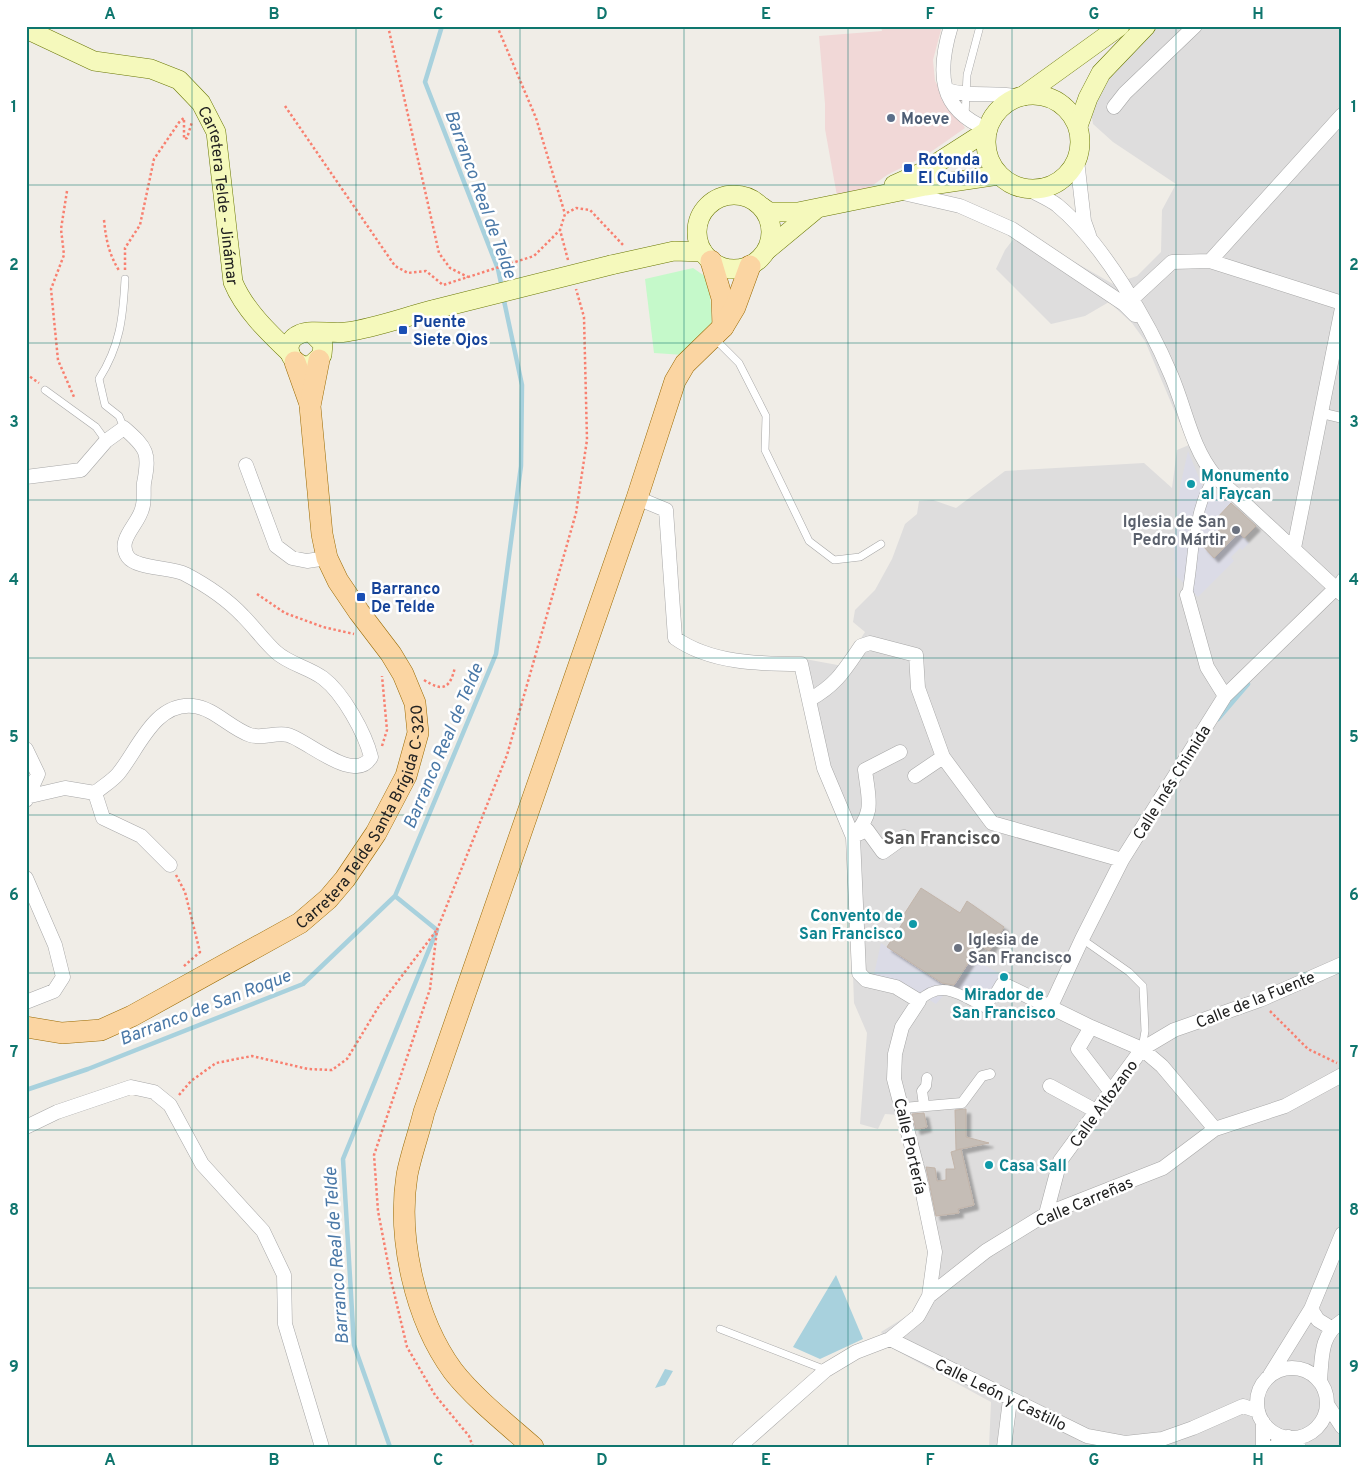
<svg xmlns="http://www.w3.org/2000/svg" width="1368" height="1473" font-family="Overpass,sans-serif">
  <style>
    .residential { fill: #dedddd }
    .commercial { fill: #f1d8d7 }
    .park { fill: #c5f9ca }
    .plaza { fill: #dbdbe6 }
    .water { fill: #a8d1dd }
    .lines { fill: none; stroke-linecap: round; stroke-linejoin: round }
    .stream { stroke: #a8d1dd; stroke-width: 4.5 }
    .building { fill: #c5bdb6; stroke: #c2b4a9; filter: url(#shadow) }
    .service-casing { stroke: #a7a7a7; stroke-width: 8 }
    .pedestrian-casing { stroke: #a7a7a7; stroke-width: 11 }
    .minor-casing { stroke: #a7a7a7; stroke-width: 15 }
    .secondary-casing { stroke: #6a7806; stroke-width: 20 }
    .primary-casing { stroke: #9a6a02; stroke-width: 22 }
    .path { stroke: #f88070; stroke-width: 2.5; stroke-dasharray: 2.5 2.5; stroke-linecap: butt }
    .service { stroke: #fff; stroke-width: 7 }
    .pedestrian { stroke: #fff; stroke-width: 10 }
    .minor { stroke: #fff; stroke-width: 14 }
    .secondary { stroke: #f5f9bc; stroke-width: 19 }
    .primary { stroke: #fbd5a2; stroke-width: 21 }
    .secondary-bridge-casing { stroke: #6a7806; stroke-width: 20; stroke-linecap: butt }
    .secondary-bridge { stroke: #f5f9bc; stroke-width: 19 }
    .grid { fill: none; stroke: #0f766e; stroke-width: 1; stroke-opacity: 0.55 }
    .service-dot { fill: #5c6f8a; stroke: #fff; stroke-width: 2 }
    .transit-dot { fill: #1a4fb4; stroke: #fff; stroke-width: 2 }
    .culture-dot { fill: #0f9aa8; stroke: #fff; stroke-width: 2 }
    .worship-dot { fill: #6b7280; stroke: #fff; stroke-width: 2 }
    .labels { text-anchor: middle; stroke-width: 5; stroke-linejoin: round; paint-order: stroke }
    .service-label { font-size: 16px; font-weight: bold; fill: #4e5e75; stroke: #fff; text-anchor: start }
    .transit-label { font-size: 16px; font-weight: bold; fill: #164399; stroke: #fff; text-anchor: start }
    .street-label { font-size: 16px; fill: #202020; stroke: #fff }
    .culture-label { font-size: 16px; font-weight: bold; fill: #0d838f; stroke: #fff; text-anchor: start }
    .worship-label { font-size: 16px; font-weight: bold; fill: #5b616d; stroke: #fff; text-anchor: end }
    .water-label { font-size: 18px; font-style: italic; fill: #4a78a7; stroke: #fff }
    .neighbourhood-label { font-size: 18px; font-weight: bold; fill: #535353; stroke: #fff }
    .neatline { fill: none; stroke: #0f766e; stroke-width: 2 }
    .grid-label { font-size: 16px; text-anchor: middle; font-weight: bold; fill: #0f766e }
  </style>
  <defs>
    <filter id="shadow"><feDropShadow dx="4.5" dy="4.5" stdDeviation="1" flood-color="#0004"/></filter>
  </defs>
  <rect width="100%" height="100%" fill="#f0ede7"/>
  <!-- residential -->
  <path class="residential" d="M1159,26H1342V1447H989L991,1402L888,1346L881,1332L915,1311L924,1294L928,1253L899,1115L885,1114L878,1129L860,1124L867,1033L854,1003L849,859L846,830L819,764L794,657L843,666L865,632L853,622L855,610L875,590L892,559L905,524L917,514L919,501L933,500L956,508L1005,471L1144,463L1172,488L1177,450L1189,445L1145,341L1132,323L1109,302L1085,316L1051,324L996,269L1005,250L1021,229L1038,241L1113,284L1137,276L1161,252L1162,210L1176,184L1113,142L1093,124L1091,113L1105,80Z"/>
  <!-- commercial -->
  <path class="commercial" d="M881,26H942L933,60L935,81L965,128L925,156L887,175L869,188L837,196L825,129V104L819,36L882,31Z"/>
  <!-- park -->
  <path class="park" d="M693,268L709,279L712,324L684,355L654,353L645,279Z"/>
  <!-- plaza -->
  <path class="plaza" d="M1188,451L1202,485L1209,492L1232,501L1215,520L1222,527L1203,547L1214,557L1239,532L1249,543L1242,550L1240,548L1231,557L1234,561L1198,597L1175,575L1174,539L1180,487Z
    M881,943L951,989L971,958L1008,978L1003,991L985,1014L947,991L936,1004L907,986L873,979Z"/>
  <!-- water -->
  <path class="water" d="M836,1275L863,1339L820,1359L793,1347Z
    M665,1369L673,1371L665,1385L655,1388Z"/>
  <g class="lines">
    <!-- stream -->
    <path class="stream" d="M442,26L425,82L498,269L502,288
      M1218,719L1248,684
      M26,1090L88,1069L303,984L395,896L496,654L521,466L522,385L503,296
      M390,1447L354,1345L343,1159L437,930L395,896"/>
  </g>
  <!-- building -->
  <path class="building" d="M1231,503L1256,526L1244,538L1239,532L1214,558L1203,546L1222,527L1215,520Z
    M921,888L960,913L967,901L1004,927L989,951L980,945L954,985L942,983L887,947L904,921L901,919Z
    M966,1109V1137L989,1143L956,1150L955,1110Z
    M924,1113L927,1127L916,1130L912,1114Z
    M961,1149L974,1205L958,1209L959,1213L936,1216L926,1167L935,1168L937,1181L946,1180V1169H955L951,1152Z"/>
  <g class="lines">
    <defs>
      <path id="service" d="M965,116L967,75L980,26
        M714,338L739,363L766,416L765,450L809,541L834,560L860,557L881,544
        M45,390L96,427L106,441
        M124,428L119,416L105,405L99,379C120,346 123,318 125,279
        M1082,939L1129,972L1143,986L1145,1031L1142,1048
        M720,1329L826,1370"/>
      <path id="pedestrian" d="M1321,413L1342,418
        M1336,588L1342,578
        M1187,595C1195,556 1191,510 1215,476
        M919,1001C942,978 962,996 986,1008L1001,983L1007,986
        M924,1105L922,1091L926,1086L927,1078
        M903,1108L962,1103L982,1076L990,1074"/>
      <path id="minor" d="M951,26C937,72 938,109 987,129
        M947,90C971,98 995,91 1020,97
        M1114,107L1125,93L1195,26
        M1077,160L1084,221L1089,235
        M1030,190C1039,195 1049,199 1057,205C1102,242 1149,322 1171,375C1186,410 1191,447 1215,476L1342,594
        M903,193L960,206L1012,229L1124,304L1135,315
        M1210,261L1342,115
        M1132,299L1172,262L1210,261L1342,303
        M246,465L276,546L292,558L307,561L327,558
        M26,477L81,470L106,441L124,428C147,448 150,453 144,483C143,492 145,501 142,509C138,525 116,540 128,557C137,569 170,567 185,574C204,584 228,600 243,616C255,628 264,641 276,652C289,664 308,667 323,678C343,693 365,733 371,757C355,785 307,740 288,735C276,732 262,739 250,735C230,728 214,708 193,706C154,702 138,750 118,774C112,781 102,787 95,793L65,788L26,797
        M637,498L666,510L675,638C710,663 759,664 801,664L824,768L853,837L859,973L866,980L896,987L919,1001L902,1027L895,1054L894,1079L919,1175L935,1252L929,1296
        M1294,548L1342,308
        M1187,595L1207,667L1225,696
        M809,700C836,685 844,671 861,646L870,643L916,655L918,688L943,757L992,823L1122,860
        M26,749L38,774L26,800
        M915,776L943,757
        M95,793L103,818L141,836L170,865
        M853,836L867,830L883,852L904,837
        M853,837C875,811 869,802 865,770L900,752
        M26,878L55,945L63,977L54,991L26,1002
        M1007,986L1091,1027L1142,1049L1162,1066L1215,1129
        M1050,1008L1082,939L1122,860L1225,696L1336,588
        M1091,1027L1078,1049L1111,1092
        M1050,1086L1096,1111
        M26,1127L57,1112L131,1087L154,1092L170,1105L202,1164L263,1231L284,1275L285,1324L322,1447
        M1046,1214L1060,1161L1142,1049L1174,1030L1260,1000L1342,964
        M1311,1309L1318,1320L1331,1328
        M890,1339L1087,1436L1125,1443L1162,1439L1193,1428L1243,1406L1258,1411
        M1257 1403a35 35 0 1 1 70 0a35 35 0 1 1-70 0Z
        M1270,1375L1311,1309L1342,1234
        M1320,1381C1322,1357 1320,1335 1342,1321
        M1327,1404L1342,1427
        M739,1447L826,1370L856,1352L890,1339L918,1316L929,1296L986,1251L1046,1214L1163,1168L1215,1129L1285,1106L1342,1075
        M1004,1447L1010,1400
        M1263,1447V1422
        M1274,1447L1288,1437L1299,1447"/>
      <g id="secondary">
        <path id="s1" d="M26,29L94,61L151,69L179,80L201,103L216,132L233,282C244,309 268,332 290,353"/>
        <circle cx="1033" cy="142" r="47"/>
        <path d="M1023,96L1120,26"/>
        <path d="M1078,126L1088,98L1101,73L1146,26"/>
        <path d="M894,185L923,172L987,131"/>
        <circle cx="734" cy="232" r="37"/>
        <path d="M762,207L769,212H798L925,186L999,175"/>
        <path d="M767,250L814,211"/>
        <path d="M611,265L674,251L703,252"/>
        <path d="M312,333L323,344L322,355L310,366C290,367 280,342 300,334C311,329 333,334 346,332C376,328 407,316 436,309"/>
      </g>
      <g id="primary">
        <path d="M711,261L722,298L723,327"/>
        <path d="M295,362L310,404"/>
        <path id="s2" d="M26,1027L62,1033L101,1030L132,1016L300,923L328,899L345,879L376,833L406,776L418,733L415,703L403,674L391,654L359,612L338,581L327,558L322,534L310,406L319,360"/>
        <path d="M533,1447C508,1425 473,1397 453,1371C415,1319 397,1238 407,1175C411,1154 419,1133 424,1112L637,498L675,381L685,364L723,327L735,307L750,266"/>
      </g>
    </defs>
    <!-- service casing -->
    <use href="#service" class="service-casing"/>
    <!-- pedestrian casing -->
    <use href="#pedestrian" class="pedestrian-casing"/>
    <!-- minor casing -->
    <use href="#minor" class="minor-casing"/>
    <!-- secondary casing -->
    <use href="#secondary" class="secondary-casing"/>
    <!-- primary casing -->
    <use href="#primary" class="primary-casing"/>
    <!-- path -->
    <path class="path" d="M388,26L439,253L450,268L468,277
      M497,26L536,118L565,214
      M285,106L395,266L408,273L426,271L443,285L534,256L560,230
      M67,191L61,229L64,255L51,289L58,360L74,397
      M104,220C106,240 109,255 120,272
      M568,260L560,230L565,214L576,208L590,210L624,246
      M125,270V248L140,225L154,159L180,121L184,118V139L187,138L192,122
      M26,374L39,383
      M257,594L285,613L323,627L354,634
      M424,680C443,692 450,689 455,667
      M382,746L387,730L382,676
      M176,875L185,892L200,952L183,967
      M1270,1011L1308,1049L1337,1063
      M179,1095L191,1081L216,1063L252,1056L308,1069L332,1070L347,1059L379,1006L436,931
      M473,1447L469,1436L435,1395L407,1347L392,1284L378,1211L374,1155L430,989L437,930L507,755L576,513L587,440L584,317L576,289"/>
    <!-- service -->
    <use href="#service" class="service"/>
    <!-- pedestrian -->
    <use href="#pedestrian" class="pedestrian"/>
    <!-- minor -->
    <use href="#minor" class="minor"/>
    <!-- secondary -->
    <use href="#secondary" class="secondary"/>
    <!-- primary -->
    <use href="#primary" class="primary"/>
    <defs>
      <path id="secondary-bridge" d="M436,309L611,265"/>
    </defs>
    <!-- secondary-bridge casing -->
    <use href="#secondary-bridge" class="secondary-bridge-casing"/>
    <!-- secondary-bridge -->
    <use href="#secondary-bridge" class="secondary-bridge"/>
  </g>
  <!-- grid -->
  <path class="grid" d="M192,26V1447M356,26V1447M520,26V1447M684,26V1447M848,26V1447M1012,26V1447M1176,26V1447M26,185H1342M26,343H1342M26,500H1342M26,658H1342M26,815H1342M26,973H1342M26,1130H1342M26,1288H1342"/>
  <!-- markers -->
  <circle class="service-dot" cx="891" cy="118" r="5"/>
  <g class="transit-dot">
    <rect x="903" y="163" width="10" height="10" rx="2.5"/>
    <rect x="398" y="325" width="10" height="10" rx="2.5"/>
    <rect x="356" y="592" width="10" height="10" rx="2.5"/>
  </g>
  <g class="culture-dot">
    <circle cx="1191" cy="484" r="5"/>
    <circle cx="913" cy="924" r="5"/>
    <circle cx="1004" cy="977" r="5"/>
    <circle cx="989" cy="1165" r="5"/>
  </g>
  <g class="worship-dot">
    <circle cx="1236" cy="530" r="5"/>
    <circle cx="958" cy="948" r="5"/>
  </g>
  <g class="labels">
    <!-- service labels -->
    <g class="service-label">
      <text x="901" y="124">Moeve</text>
    </g>
    <!-- transit labels -->
    <g class="transit-label">
      <text x="918" y="165">Rotonda<tspan x="918" dy="18">El Cubillo</tspan></text>
      <text x="413" y="327">Puente<tspan x="413" dy="18">Siete Ojos</tspan></text>
      <text x="371" y="594">Barranco<tspan x="371" dy="18">De Telde</tspan></text>
    </g>
    <!-- street labels -->
    <g class="street-label">
      <text dy="6" stroke="none"><textPath href="#s1" startOffset="290">Carretera Telde - Jinámar</textPath></text>
      <text transform="translate(1171 782) rotate(-58)" y="6">Calle Inés Chimida</text>
      <text dy="6" stroke="none"><textPath href="#s2" startOffset="428">Carretera Telde Santa Brígida C-320</textPath></text>
      <text transform="translate(1255 999) rotate(-22)" y="6">Calle de la Fuente</text>
      <text transform="translate(1103 1103) rotate(-54)" y="6">Calle Altozano</text>
      <text transform="translate(911 1146) rotate(77)" y="6">Calle Portería</text>
      <text transform="translate(1084 1201) rotate(-23)" y="6">Calle Carreñas</text>
      <text transform="translate(1001 1394) rotate(26)" y="6">Calle León y Castillo</text>
    </g>
    <!-- culture labels -->
    <g class="culture-label">
      <text x="1201" y="481">Monumento<tspan x="1201" dy="18">al Faycan</tspan></text>
      <text x="903" y="921" text-anchor="end">Convento de<tspan x="903" dy="18">San Francisco</tspan></text>
      <text x="1004" y="1000" text-anchor="middle">Mirador de<tspan x="1004" dy="18">San Francisco</tspan></text>
      <text x="999" y="1171">Casa Sall</text>
    </g>
    <!-- worship labels -->
    <g class="worship-label">
      <text x="1226" y="527">Iglesia de San<tspan x="1226" dy="18">Pedro Mártir</tspan></text>
      <text x="968" y="945" text-anchor="start">Iglesia de<tspan x="968" dy="18">San Francisco</tspan></text>
    </g>
    <!-- water labels -->
    <g class="water-label">
      <text transform="translate(481 194) rotate(70)" y="6">Barranco Real de Telde</text>
      <text transform="translate(443 746) rotate(-67)" y="6">Barranco Real de Telde</text>
      <text transform="translate(205 1007) rotate(-21)" y="6">Barranco de San Roque</text>
      <text transform="translate(336 1256) rotate(-94)" y="6">Barranco Real de Telde</text>
    </g>
    <!-- neighbourhood labels -->
    <g class="neighbourhood-label">
      <text x="942" y="844">San Francisco</text>
    </g>
  </g>
  <!-- border -->
  <rect width="1368" height="1473" fill="none" stroke="#ffffff" stroke-width="55"/>
  <rect x="28" y="28" width="1312" height="1418" class="neatline"/>
  <g class="grid-label">
    <text x="110" y="19">A</text>
    <text x="274" y="19">B</text>
    <text x="438" y="19">C</text>
    <text x="602" y="19">D</text>
    <text x="766" y="19">E</text>
    <text x="930" y="19">F</text>
    <text x="1094" y="19">G</text>
    <text x="1258" y="19">H</text>
    <text x="14" y="112">1</text>
    <text x="1354" y="112">1</text>
    <text x="14" y="270">2</text>
    <text x="1354" y="270">2</text>
    <text x="14" y="427">3</text>
    <text x="1354" y="427">3</text>
    <text x="14" y="585">4</text>
    <text x="1354" y="585">4</text>
    <text x="14" y="742">5</text>
    <text x="1354" y="742">5</text>
    <text x="14" y="900">6</text>
    <text x="1354" y="900">6</text>
    <text x="14" y="1057">7</text>
    <text x="1354" y="1057">7</text>
    <text x="14" y="1215">8</text>
    <text x="1354" y="1215">8</text>
    <text x="14" y="1372">9</text>
    <text x="1354" y="1372">9</text>
    <text x="110" y="1465">A</text>
    <text x="274" y="1465">B</text>
    <text x="438" y="1465">C</text>
    <text x="602" y="1465">D</text>
    <text x="766" y="1465">E</text>
    <text x="930" y="1465">F</text>
    <text x="1094" y="1465">G</text>
    <text x="1258" y="1465">H</text>
  </g>
</svg>
